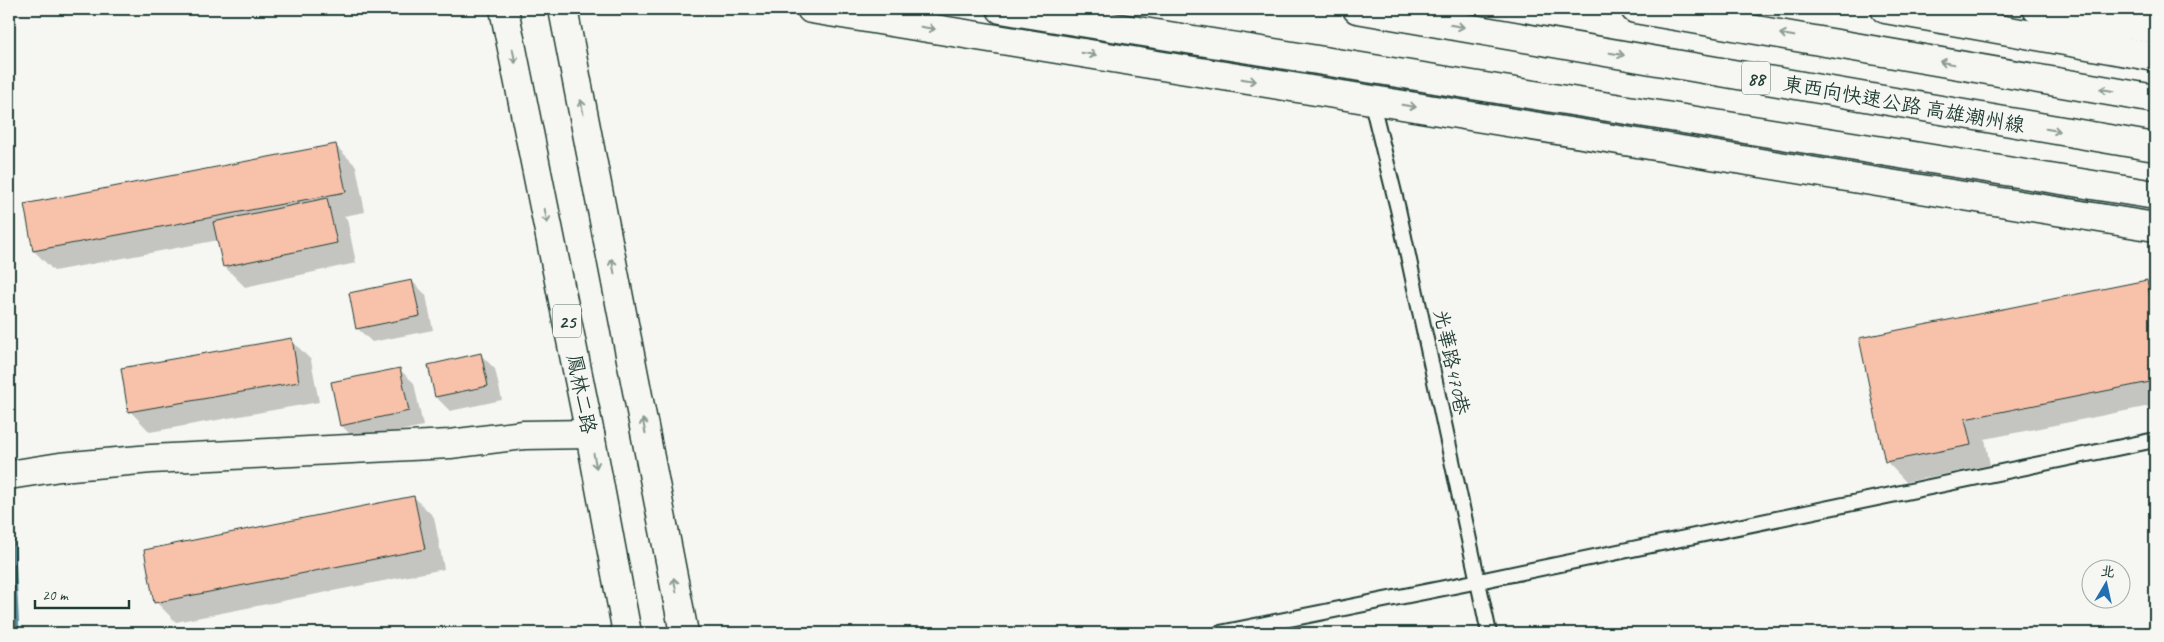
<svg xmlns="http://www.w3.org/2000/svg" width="2164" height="642" font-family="Caveat,'LXGW WenKai TC',sans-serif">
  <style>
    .shadow { fill: #0003 }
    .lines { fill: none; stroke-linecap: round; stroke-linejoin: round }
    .stream { stroke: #578d9a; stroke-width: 9 }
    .building { fill: #f8c2aa; stroke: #1f3d34 }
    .lane-casing { stroke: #1f3d34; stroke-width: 18 }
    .street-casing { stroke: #1f3d34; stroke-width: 31 }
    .secondary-casing { stroke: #1f3d34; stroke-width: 31 }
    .primary-casing { stroke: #1f3d34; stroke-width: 31 }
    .highway-casing { stroke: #1f3d34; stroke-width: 31 }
    .lane { stroke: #f6f6f2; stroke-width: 14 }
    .street { stroke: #f6f6f2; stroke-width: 28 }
    .secondary { stroke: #f6f6f2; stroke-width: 28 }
    .primary { stroke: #f6f6f2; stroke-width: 28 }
    .highway { stroke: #f6f6f2; stroke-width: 28 }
    .oneway { stroke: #8a9a93 }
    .labels { text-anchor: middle; stroke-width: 4; stroke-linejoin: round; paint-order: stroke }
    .shield { fill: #f6f6f2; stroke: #60746d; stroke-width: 1 }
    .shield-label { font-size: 19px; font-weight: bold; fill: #1f3d34 }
    .street-label { font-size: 20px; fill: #1f3d34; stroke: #f6f6f2 }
  </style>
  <rect width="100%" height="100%" fill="#f6f6f2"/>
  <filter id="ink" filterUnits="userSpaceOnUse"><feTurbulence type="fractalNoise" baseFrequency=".02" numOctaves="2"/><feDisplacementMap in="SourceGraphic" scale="10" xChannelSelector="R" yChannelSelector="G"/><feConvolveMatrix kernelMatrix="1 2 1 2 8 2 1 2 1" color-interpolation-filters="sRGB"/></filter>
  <g filter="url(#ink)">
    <!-- shadow -->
    <path class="shadow" d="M336,146L356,166L365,212L344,216L347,219L356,263L245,287L224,266L219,240L54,271L34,251Z
      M412,281L426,295L433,330L372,342L357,328Z
      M2146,281L2155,290V405L1985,439L1990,465L1906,482L1886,461Z
      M291,340L311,360L319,402L150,432L130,411Z
      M481,355L495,369L502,400L450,411L436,397Z
      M399,369L414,383L423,426L356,440L341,425Z
      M414,497L434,517L444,569L176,622L156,602Z"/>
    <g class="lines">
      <!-- stream -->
      <path class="stream" d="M9,515L15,633"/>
    </g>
    <!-- building -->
    <path class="building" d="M336,144L346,192L33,251L24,204Z
      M327,198L337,243L223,267L213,222Z
      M412,280L420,316L356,329L349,293Z
      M2147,280L2155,322V381L1965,419L1971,445L1885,462L1859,338Z
      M292,338L299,382L128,412L121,368Z
      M481,353L488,386L435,397L428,365Z
      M400,368L409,411L340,426L331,382Z
      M414,496L425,549L154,603L144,550Z"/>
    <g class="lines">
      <defs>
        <path id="lane" d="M1371,99L1398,209L1489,633
          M1220,633L1479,581L2155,440"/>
        <path id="street" d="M9,475L60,467L151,459L450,444L524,435L590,434"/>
        <path id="secondary" d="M811,9L2155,227
          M2037,9L2155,29"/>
        <path id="primary" d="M504,9L590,434L627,633
          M563,9L684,633"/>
        <path id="highway" d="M1001,9L2155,195
          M1357,9L2155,147
          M1635,9L2155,99
          M1885,9L2155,57"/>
      </defs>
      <!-- lane casing -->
      <use href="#lane" class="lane-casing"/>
      <!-- street casing -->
      <use href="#street" class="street-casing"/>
      <!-- secondary casing -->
      <use href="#secondary" class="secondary-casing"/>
      <!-- primary casing -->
      <use href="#primary" class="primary-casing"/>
      <!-- highway casing -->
      <use href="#highway" class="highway-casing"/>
      <!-- lane -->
      <use href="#lane" class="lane"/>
      <!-- street -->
      <use href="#street" class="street"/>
      <!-- secondary -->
      <use href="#secondary" class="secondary"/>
      <!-- primary -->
      <use href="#primary" class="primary"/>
      <!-- highway -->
      <use href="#highway" class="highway"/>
    </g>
    <!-- one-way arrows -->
    <defs><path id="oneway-shaft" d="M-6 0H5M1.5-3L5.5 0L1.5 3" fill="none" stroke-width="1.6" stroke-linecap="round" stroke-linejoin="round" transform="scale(1.25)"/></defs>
    <g class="oneway">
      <use href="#oneway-shaft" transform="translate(1457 26) rotate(10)"/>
      <use href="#oneway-shaft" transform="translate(928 28) rotate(9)"/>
      <use href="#oneway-shaft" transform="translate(1787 35) rotate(-170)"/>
      <use href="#oneway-shaft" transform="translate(1089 54) rotate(9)"/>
      <use href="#oneway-shaft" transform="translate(1617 54) rotate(10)"/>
      <use href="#oneway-shaft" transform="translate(514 56) rotate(79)"/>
      <use href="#oneway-shaft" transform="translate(1947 63) rotate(-170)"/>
      <use href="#oneway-shaft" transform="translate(1249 80) rotate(9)"/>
      <use href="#oneway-shaft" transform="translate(2107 90) rotate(-170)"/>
      <use href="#oneway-shaft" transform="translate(1409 106) rotate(9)"/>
      <use href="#oneway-shaft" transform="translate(582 107) rotate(-101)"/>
      <use href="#oneway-shaft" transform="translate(2053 130) rotate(10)"/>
      <use href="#oneway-shaft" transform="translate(546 216) rotate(79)"/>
      <use href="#oneway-shaft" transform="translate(613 266) rotate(-101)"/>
      <use href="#oneway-shaft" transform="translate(644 426) rotate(-101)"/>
      <use href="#oneway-shaft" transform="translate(595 461) rotate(79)"/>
      <use href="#oneway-shaft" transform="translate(675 585) rotate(-101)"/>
    </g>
  </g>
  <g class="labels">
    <!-- shield labels -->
    <g class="shield">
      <rect x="1742" y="61.5" width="28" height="33" rx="4"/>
      <rect x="553" y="304.5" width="28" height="33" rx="4"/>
    </g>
    <g class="shield-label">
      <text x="1756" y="85">88</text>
      <text x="567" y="328">25</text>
    </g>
    <!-- street labels -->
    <g class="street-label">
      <text transform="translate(1904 104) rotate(10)" y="7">東西向快速公路 高雄潮州線</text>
      <text transform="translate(1452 362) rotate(78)" y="7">光華路470巷</text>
      <text transform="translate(582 394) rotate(79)" y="7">鳳林二路</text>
    </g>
  </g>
  <!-- margin -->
  <rect width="2164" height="642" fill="none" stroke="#f6f6f2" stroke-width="30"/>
  <rect x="15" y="15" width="2134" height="612" fill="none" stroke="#1f3d34" stroke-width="2" filter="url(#ink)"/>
  <!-- north arrow -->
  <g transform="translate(2106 584) rotate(9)"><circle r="24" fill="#f6f6f2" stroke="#a0aca6"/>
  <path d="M0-4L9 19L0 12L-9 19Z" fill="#1f6fb2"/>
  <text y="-8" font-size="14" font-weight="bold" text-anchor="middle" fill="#1f3d34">北</text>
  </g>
  <!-- scale -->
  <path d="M35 600v8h94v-8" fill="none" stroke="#1f3d34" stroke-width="2.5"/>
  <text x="42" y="600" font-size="15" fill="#1f3d34" stroke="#f6f6f2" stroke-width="4" paint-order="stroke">20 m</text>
</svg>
